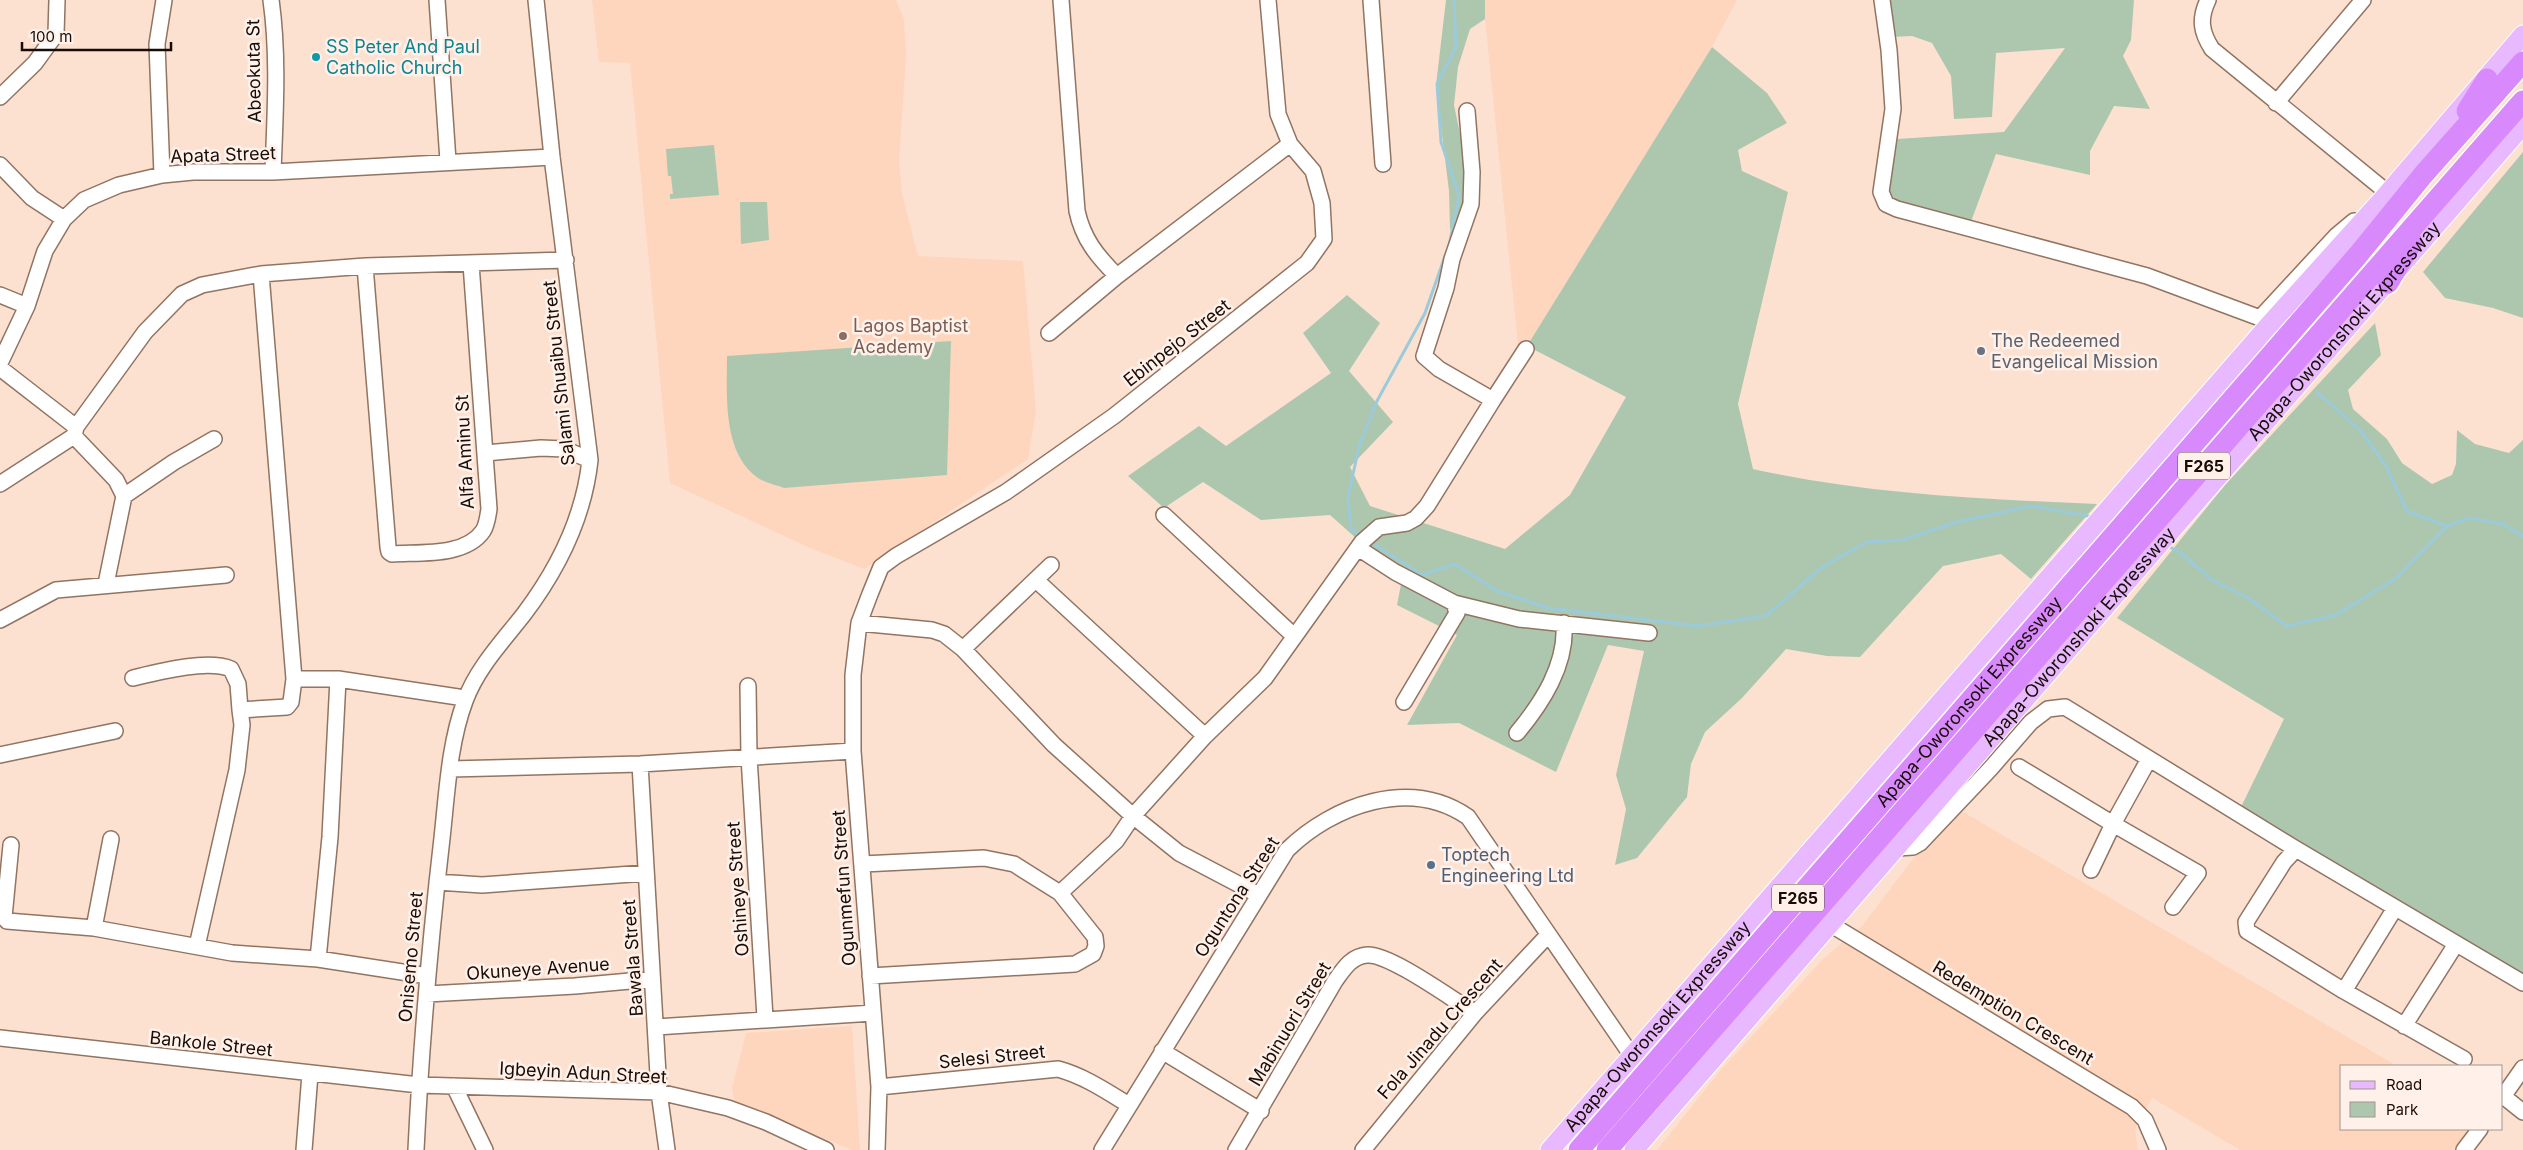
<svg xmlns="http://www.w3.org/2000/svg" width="2523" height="1150" font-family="Inter,sans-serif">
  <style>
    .built { fill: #fed5bd }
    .green { fill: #adc7af }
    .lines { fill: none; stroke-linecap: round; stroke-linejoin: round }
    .stream { stroke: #9bcbdb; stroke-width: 3 }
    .minor-casing { stroke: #917462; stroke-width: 18 }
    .major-casing { stroke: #fff; stroke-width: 21 }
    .highway-casing { stroke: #fff; stroke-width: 24 }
    .minor { stroke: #fff; stroke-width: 15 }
    .major { stroke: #e8b9fe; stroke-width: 19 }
    .highway { stroke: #d88afd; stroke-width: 21 }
    .culture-dot { fill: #0f9aa8; stroke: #fff1e9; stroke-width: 2 }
    .education-dot { fill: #8d6e63; stroke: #fff1e9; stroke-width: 2 }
    .worship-dot { fill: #6b7280; stroke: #fff1e9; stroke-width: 2 }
    .service-dot { fill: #5c6f8a; stroke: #fff1e9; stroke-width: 2 }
    .labels { text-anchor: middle; stroke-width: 5; stroke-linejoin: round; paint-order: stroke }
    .shield { fill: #fff1e9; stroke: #5d514a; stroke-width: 1 }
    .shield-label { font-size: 16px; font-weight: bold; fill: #170d06 }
    .culture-label { font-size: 18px; fill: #0d838f; stroke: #fff1e9; text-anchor: start }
    .street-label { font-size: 18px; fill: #170d06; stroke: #fff1e9 }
    .education-label { font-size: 18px; fill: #785e54; stroke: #fff1e9; text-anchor: start }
    .worship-label { font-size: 18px; fill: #5b616d; stroke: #fff1e9; text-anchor: start }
    .service-label { font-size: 18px; fill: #4e5e75; stroke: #fff1e9; text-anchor: start }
  </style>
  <rect width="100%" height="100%" fill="#fce1d1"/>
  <!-- built -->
  <path class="built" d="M592,0H896L904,19L906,56L899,162L902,193L918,256L1023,261L1036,411L1028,459L864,569L810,548L670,483L630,63L599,62Z
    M1485,0H1737L1712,47L1527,346L1518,345L1485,19Z
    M1953,806L2397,1066H2342V1129H2469L2453,1150H2240L2152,1098L2135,1129L2138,1150H1657L1720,1071L1822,960L1862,926Z
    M852,1026L860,1150H852L762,1112L735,1104L732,1088L746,1033Z"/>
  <!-- green -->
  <path class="green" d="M1446,0H1485V19L1470,29L1458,67L1454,105L1464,153V207L1450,230L1449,191L1436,85Z
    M1886,0H2134L2131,40L2123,56L2150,109L2114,106L2090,151V175L1996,154L1969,227L1885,202L1897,139L2004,132L2065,48L1996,53L1992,117L1954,119L1951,76L1932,43L1912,36L1891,37Z
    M1712,47L1767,93L1787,123L1738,150L1742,171L1788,192L1738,404L1753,469C1866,494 1981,499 2097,504L2031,579L2001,554L1943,566L1860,657L1827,656L1786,649L1742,698L1705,732L1691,764L1687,797L1637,858L1615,865L1626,809L1616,775L1644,651L1608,645L1556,772L1459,723L1407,725L1457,635L1397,605L1402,579L1330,515L1261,520L1203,482L1164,508L1128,476L1199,426L1226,446L1331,373L1303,333L1347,295L1380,323L1349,371L1393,422L1350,467L1370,506L1505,549L1570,495L1626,397L1527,346Z
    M714,145L719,195L670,199V194H673L671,176H668L666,149Z
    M2523,152V318L2493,308L2445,298L2423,272Z
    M740,202H767L769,240L741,244Z
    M2375,323L2381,355L2348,390L2353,409L2387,439L2402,463L2432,484L2452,475L2456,464L2457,430L2475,444L2509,453L2523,440V976L2241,807L2284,719L2117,618L2225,485Z
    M951,341L947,475L784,488C776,485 765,483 758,478C722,453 727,395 727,356Z"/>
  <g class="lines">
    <!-- stream -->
    <path class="stream" d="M1449,246L1459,195L1441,142L1437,84L1456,47L1454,0
      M2317,392L2360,430L2386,466L2407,511L2447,526L2469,518L2503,524L2523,536
      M1362,536L1351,529L1348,497L1359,447L1377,401L1425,313L1445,256
      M1369,541L1422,575L1455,564L1497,591L1548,608L1698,626L1766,616L1821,568L1867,542L1902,540L1957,522L2031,506L2093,517
      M2166,545L2181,553L2212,580L2248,598L2287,626L2336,615L2395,579L2447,526"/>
    <defs>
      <path id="minor" d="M271,0C279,57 275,115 273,172
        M437,0L448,161
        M1061,0L1077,211C1083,239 1097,256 1117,276
        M1371,0L1383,164
        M1882,0L1889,50L1893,109L1881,192L1886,204L1897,209L2147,276L2260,318L2336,236L2354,221
        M2208,0C2199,19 2201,32 2212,49L2388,193
        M0,97L35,63L56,34L57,0
        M2276,103L2363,0
        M0,165L32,198L64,219
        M162,175L157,44L164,0
        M365,266L388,547L389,552L392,554C420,552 465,557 483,531C487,525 488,515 489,509L471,264
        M0,295L27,306
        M1049,333L1117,276L1290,144
        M0,363L27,306L45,251L64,219L84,200L119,185L162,175L193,172H273L552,157
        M0,368L76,427
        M1493,400L1526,349
        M74,436L116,480L124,496L106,584
        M486,453L541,448L564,449L590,460
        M0,484L74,436L76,427L145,332L182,294L202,285L261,274L365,266L566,260
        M124,496L174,462L214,439
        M1164,515L1294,636
        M1358,548L1395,572L1454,603L1457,613L1404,702
        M1036,580L1205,736
        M1454,603L1519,619L1649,633
        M0,620L56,590L226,575
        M859,623L932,630L944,634L963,649L1054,745L1133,816L1179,853L1259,895
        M963,649L1051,565
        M133,678C158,672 207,659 231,669L238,684L240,710
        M294,679H338
        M748,686L749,757L765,1018
        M1517,733C1542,703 1567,665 1564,623
        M0,755L115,731
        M2149,759L2113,824L2198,873L2173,907
        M640,764L659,1092L667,1150
        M2019,767L2113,824L2091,870
        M450,769L640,764L853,751
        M11,845L4,917L7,921L94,928L232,953L318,959L428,976
        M1897,848L1913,847L1920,843L1991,768L2031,722L2048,709L2065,707L2296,849L2523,983
        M2296,849L2284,862L2246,922L2247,931L2344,991L2464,1059
        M863,864L984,858L1014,864L1060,893L1095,937L1096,946L1093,954L1075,964L870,976
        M437,882L482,885L646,873
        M1060,893L1116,841L1133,816L1205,736L1265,678L1362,542L1379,527L1407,523L1416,518L1427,506L1493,400L1439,369L1424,356L1446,288L1452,259L1471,204L1472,172L1467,111
        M1830,924L2132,1107L2145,1120L2158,1150
        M94,928L111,839
        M197,946L237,770L242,725L240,710L287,707L291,702L294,679L261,274
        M318,959L330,837L338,679L458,697L465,700
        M2344,991L2395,908
        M427,994L575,986L652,979
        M2404,1026L2456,944
        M656,1027L873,1013
        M0,1038L419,1085L659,1092L728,1108L766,1122L826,1150
        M1162,1051L1261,1111
        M454,1086L485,1150
        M879,1087L1058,1069C1084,1076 1106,1091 1129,1105
        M2503,1096L2523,1112
        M2502,1098L2523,1068
        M304,1150L310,1074
        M416,1150C421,1046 430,942 442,838C447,793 449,744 465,701C477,668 503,641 524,614C558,569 584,516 590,460L552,157L536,0
        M877,1150L879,1087L853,751V675L859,623L870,594L881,567L896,556L1006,492L1114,416L1307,263L1324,239L1322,203L1313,171L1290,144L1278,114L1268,0
        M1102,1150L1287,850C1333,805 1410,777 1468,817L1632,1056
        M1236,1150L1335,981C1343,970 1351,956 1367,955C1389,953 1453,1000 1475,1013
        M1363,1150L1475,1013L1548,935
        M2464,1150L2480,1129"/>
      <g id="major">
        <path id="s1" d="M1550,1150L2269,325L2388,193L2523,35"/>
        <path id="s2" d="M1634,1150L2523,125"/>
      </g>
      <g id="highway">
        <path d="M2467,111L2487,79"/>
        <path d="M2388,283L2412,242"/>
        <path id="s3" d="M1579,1150L2358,255L2423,175L2523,62"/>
        <path d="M1607,1150L2523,101"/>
      </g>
    </defs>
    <!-- minor casing -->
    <use href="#minor" class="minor-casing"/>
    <!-- major casing -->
    <use href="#major" class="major-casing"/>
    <!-- highway casing -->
    <use href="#highway" class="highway-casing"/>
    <!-- minor -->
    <use href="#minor" class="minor"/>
    <!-- major -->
    <use href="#major" class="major"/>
    <!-- highway -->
    <use href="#highway" class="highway"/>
  </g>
  <!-- markers -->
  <circle class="culture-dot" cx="316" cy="57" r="5"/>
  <circle class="education-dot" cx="843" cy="336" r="5"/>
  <circle class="worship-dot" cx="1981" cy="351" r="5"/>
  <circle class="service-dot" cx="1431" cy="865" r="5"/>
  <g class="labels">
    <!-- shield labels -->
    <g class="shield">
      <rect x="2178" y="452.5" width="52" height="27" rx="4"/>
      <rect x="1772" y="884.5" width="52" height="27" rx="4"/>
    </g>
    <g class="shield-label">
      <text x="2204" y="472">F265</text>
      <text x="1798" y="904">F265</text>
    </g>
    <!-- culture labels -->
    <g class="culture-label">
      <text x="326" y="53">SS Peter And Paul<tspan x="326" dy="21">Catholic Church</tspan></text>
    </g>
    <!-- street labels -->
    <g class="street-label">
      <text transform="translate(254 71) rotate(-91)" y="6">Abeokuta St</text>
      <text transform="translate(223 155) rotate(-2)" y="6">Apata Street</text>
      <text dy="6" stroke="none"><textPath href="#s2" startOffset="1084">Apapa-Oworonshoki Expressway</textPath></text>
      <text transform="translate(1177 343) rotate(-38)" y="6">Ebinpejo Street</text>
      <text transform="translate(559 373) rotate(-96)" y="6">Salami Shuaibu Street</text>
      <text transform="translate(465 452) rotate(-93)" y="6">Alfa Aminu St</text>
      <text dy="6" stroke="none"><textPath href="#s2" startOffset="679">Apapa-Oworonshoki Expressway</textPath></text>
      <text dy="6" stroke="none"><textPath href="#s3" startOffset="594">Apapa-Oworonsoki Expressway</textPath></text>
      <text transform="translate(844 888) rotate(-94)" y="6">Ogunmefun Street</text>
      <text transform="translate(738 889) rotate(-94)" y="6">Oshineye Street</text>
      <text transform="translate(1237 897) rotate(-57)" y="6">Oguntona Street</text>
      <text transform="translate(411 957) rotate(-85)" y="6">Onisemo Street</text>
      <text transform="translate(633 958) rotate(-94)" y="6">Bawala Street</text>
      <text transform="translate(538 969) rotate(-4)" y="6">Okuneye Avenue</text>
      <text transform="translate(2013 1013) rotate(31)" y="6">Redemption Crescent</text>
      <text transform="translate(1290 1024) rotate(-59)" y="6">Mabinuori Street</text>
      <text dy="6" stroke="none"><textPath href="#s1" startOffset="164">Apapa-Oworonsoki Expressway</textPath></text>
      <text transform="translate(1440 1029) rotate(-49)" y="6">Fola Jinadu Crescent</text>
      <text transform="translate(211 1044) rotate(6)" y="6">Bankole Street</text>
      <text transform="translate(992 1057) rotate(-6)" y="6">Selesi Street</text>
      <text transform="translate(583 1073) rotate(3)" y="6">Igbeyin Adun Street</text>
    </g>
    <!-- education labels -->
    <g class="education-label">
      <text x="853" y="332">Lagos Baptist<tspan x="853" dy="21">Academy</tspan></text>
    </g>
    <!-- worship labels -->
    <g class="worship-label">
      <text x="1991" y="347">The Redeemed<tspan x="1991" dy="21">Evangelical Mission</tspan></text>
    </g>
    <!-- service labels -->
    <g class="service-label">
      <text x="1441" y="861">Toptech<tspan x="1441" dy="21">Engineering Ltd</tspan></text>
    </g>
  </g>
  <!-- legend -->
  <rect x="2340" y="1065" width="162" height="65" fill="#fff1e9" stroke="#a2968e"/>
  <rect x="2350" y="1081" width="25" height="8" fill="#e8b9fe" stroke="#a2968e"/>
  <text x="2386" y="1090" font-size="15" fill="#170d06">Road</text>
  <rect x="2350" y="1102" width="25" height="15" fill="#adc7af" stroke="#a2968e"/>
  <text x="2386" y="1115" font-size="15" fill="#170d06">Park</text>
  <!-- scale -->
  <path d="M22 42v8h149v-8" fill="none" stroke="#170d06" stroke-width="2.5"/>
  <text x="30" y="42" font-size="15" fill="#170d06" stroke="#fff1e9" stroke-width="4" paint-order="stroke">100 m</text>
</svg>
